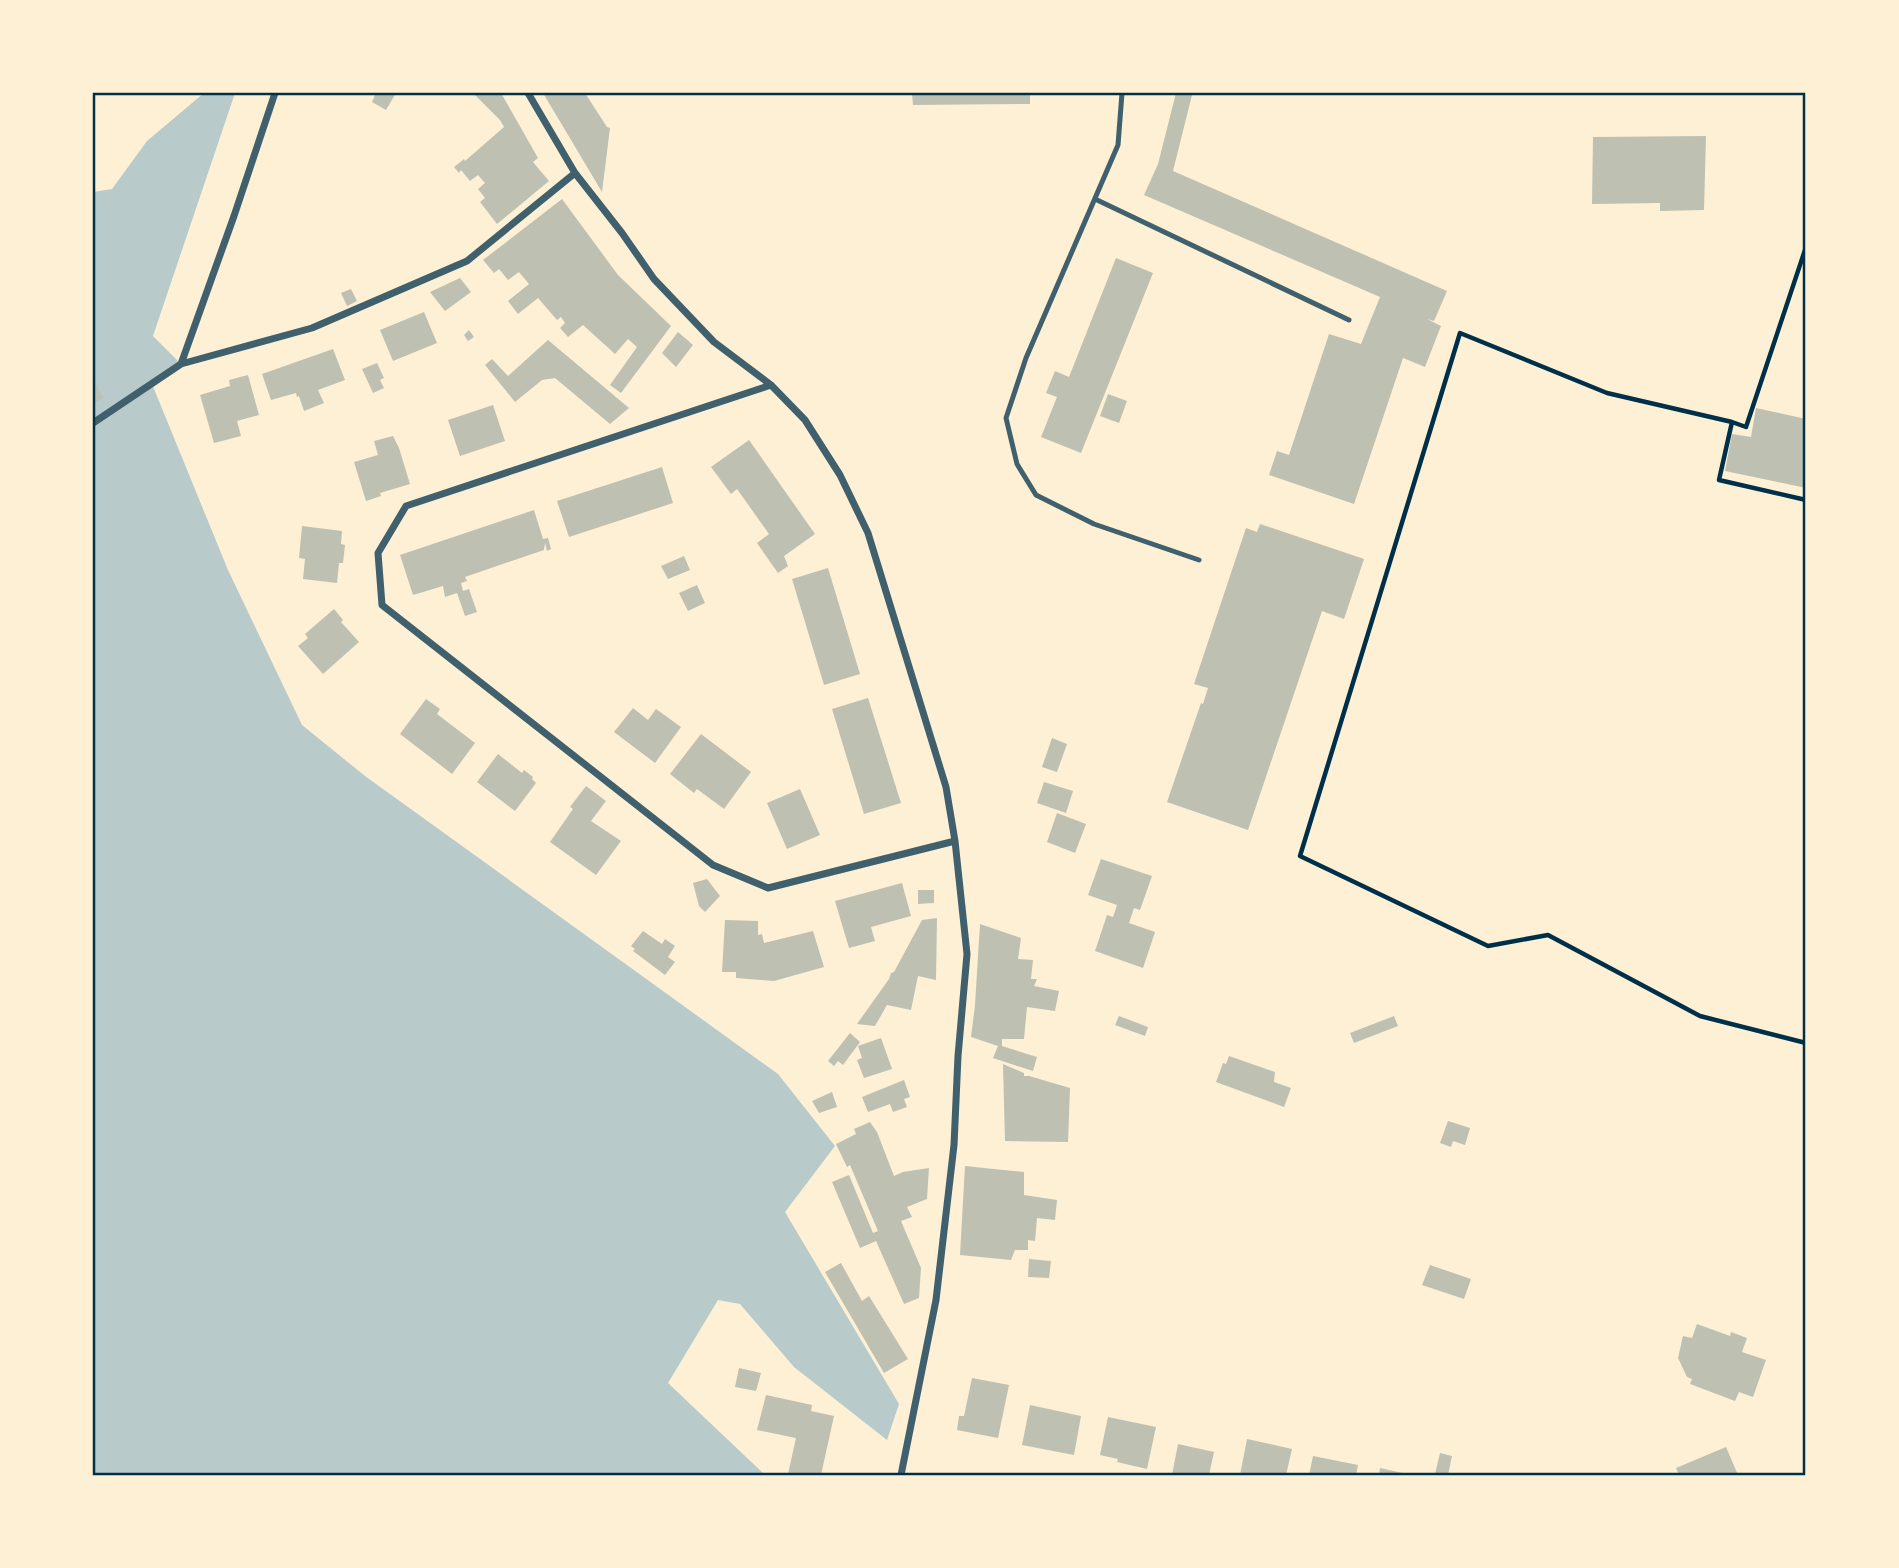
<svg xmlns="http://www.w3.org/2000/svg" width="1899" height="1568" font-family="'Sofia Sans Condensed',sans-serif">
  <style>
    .green { fill: #b9caca }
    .building { fill: #bec0b2 }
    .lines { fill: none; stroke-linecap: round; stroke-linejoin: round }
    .path { stroke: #003049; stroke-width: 4.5 }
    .service { stroke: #3f606c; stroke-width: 5 }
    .minor { stroke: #3f606c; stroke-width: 7 }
    .neatline { fill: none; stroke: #003049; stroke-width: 2.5 }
  </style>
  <rect width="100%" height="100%" fill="#fdf0d5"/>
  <!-- green -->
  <path class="green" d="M204,93H235L153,336L181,364L152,384L228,570L302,725L365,776L778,1074L835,1146L785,1212L899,1404L887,1440L794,1367L740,1304L718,1300L668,1383L765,1475H93V192L112,189L147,141Z"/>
  <!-- building -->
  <path class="building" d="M376,93H396L386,110L372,102Z
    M473,93H501L538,158L533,162L549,181L497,224L480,202L485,198L478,189L485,183L478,175L470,181L461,170L459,173L454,167L464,159L465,161L504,127L500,120Z
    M543,93H585L607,127L610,128L602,192Z
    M912,93H1030V104L913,105Z
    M1176,93L1192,95L1173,171L1447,291L1434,321L1427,319L1441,326L1425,367L1403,358L1354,504L1269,475L1277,451L1289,455L1329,334L1361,344L1380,297L1144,195L1158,164Z
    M1706,136L1704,210L1660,211V203L1592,204L1593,137Z
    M562,199L618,275L671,326L621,393L610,385L637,347L628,339L615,354L583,325L568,337L560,328L565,323L561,317L557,320L538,298L518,314L508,301L529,284L519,272L508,280L499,269L494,273L483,260Z
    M1116,258L1153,273L1081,453L1041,437L1057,397L1046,393L1055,371L1069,377Z
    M460,278L471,292L445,311L430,292Z
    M351,289L357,301L347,306L341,293Z
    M424,312L437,343L393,361L380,330Z
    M469,330L474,337L468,341L464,335Z
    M678,332L693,345L676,367L662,353Z
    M548,340L629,408L610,424L555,378L542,380L515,402L485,365L492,359L508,376Z
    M333,349L345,380L318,390L324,403L304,411L299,396L297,397L296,393L271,400L262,374Z
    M377,363L384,378L380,380L384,388L373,393L362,369Z
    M248,375L259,415L237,421L241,436L214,443L200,395L230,386L229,380Z
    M93,379L103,398L93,404Z
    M1108,394L1127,401L1119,423L1100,416Z
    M493,405L505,441L460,456L448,420Z
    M1756,408L1806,419V488L1725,471L1732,434L1751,437Z
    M393,436L399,448L410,484L380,493L381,496L366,501L354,462L378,455L374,441Z
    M749,440L815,534L784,556L788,566L778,573L757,543L769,534L737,489L731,494L711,467Z
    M662,467L673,503L569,537L557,501Z
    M534,510L543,539L548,538L551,549L547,551L545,543L544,550L465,577L467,581L461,583L463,591L469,589L477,612L465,616L457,593L445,597L443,586L413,595L400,555Z
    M1260,524L1364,559L1344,619L1322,611L1248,830L1167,802L1201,703L1203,704L1208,688L1194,684L1246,528L1257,532Z
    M302,526L342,531L341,544L345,545L343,563H339L337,583L303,579L305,559L299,558Z
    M684,556L690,570L668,579L661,566Z
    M828,568L860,674L824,685L792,579Z
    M697,585L705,603L688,611L679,593Z
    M334,609L343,620L341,622L359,642L323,674L298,646L308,638L305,634Z
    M868,698L901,803L864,814L832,709Z
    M426,699L440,709L437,714L475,743L452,774L400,734Z
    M633,708L648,720L656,709L681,727L655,763L614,732Z
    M701,734L751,772L724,809L697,789L694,793L670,774Z
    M1052,738L1067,744L1057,772L1042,767Z
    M498,754L522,773L524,770L533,777L532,779L536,783L515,811L477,782Z
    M1044,782L1073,791L1066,813L1037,803Z
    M586,786L606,801L591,821L621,841L596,875L550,842L573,809L570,807Z
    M800,789L820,835L787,849L767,803Z
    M1057,813L1086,824L1075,853L1047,842Z
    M1101,859L1152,876L1140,910L1134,908L1129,923L1155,932L1143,968L1095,951L1107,915L1113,917L1117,905L1088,895Z
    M707,879L720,896L705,912L699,906L693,883Z
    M902,883L911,916L871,927L875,941L849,948L835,901Z
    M918,890H934V903L918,904Z
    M937,918L936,980L918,976L911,1010L887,1005L875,1026L857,1024L889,979L891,973L894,972L922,920Z
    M725,920L758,921V935L762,934L764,943L813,931L824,967L774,981L736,978V972H722Z
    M980,924L1021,938L1018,959L1033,960L1031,979H1037L1034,986L1059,991L1055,1011L1027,1007L1024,1039H1002V1046L1037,1057L1033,1071L993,1058L998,1046L971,1037L975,1005Z
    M643,931L662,944L665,939L675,946L668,957L675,962L665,975L633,951L635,949L631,946Z
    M1119,1016L1148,1027L1145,1036L1115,1025Z
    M1394,1016L1398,1026L1354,1043L1350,1033Z
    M850,1033L860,1042L843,1065L838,1061L834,1066L828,1061Z
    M881,1038L892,1069L864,1078L857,1060L862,1058L858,1046Z
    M1229,1056L1275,1072L1274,1082L1291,1088L1284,1107L1216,1082L1223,1063L1226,1064Z
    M1003,1064L1024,1073V1076H1029L1070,1088L1068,1142L1005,1141Z
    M904,1080L910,1097L904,1099L907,1107L893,1112L890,1104L868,1112L862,1097Z
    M832,1092L837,1107L819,1113L812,1101Z
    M1448,1121L1470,1128L1465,1145L1453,1141L1451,1147L1440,1143Z
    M870,1122L877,1132L894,1176L903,1172L929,1168L927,1199L907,1207L912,1217L901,1221L921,1268L919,1298L904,1304L876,1241L860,1248L832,1182L849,1175L873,1233L878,1231L850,1165L847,1167L836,1144L856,1134L854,1129Z
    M965,1166L1024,1172V1195L1057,1200L1055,1220L1037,1218L1035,1241L1028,1240V1250H1015L1011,1260L960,1255Z
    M1029,1259L1051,1261L1049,1278L1028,1277Z
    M841,1263L862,1301L869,1296L908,1359L884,1373L825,1272Z
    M1430,1265L1471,1279L1464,1299L1422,1285Z
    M1697,1324L1730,1336L1731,1332L1747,1338L1742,1352L1766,1360L1753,1397L1739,1392L1735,1401L1690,1384L1692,1379L1687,1377L1678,1358L1683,1336L1692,1338Z
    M739,1368L761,1373L756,1391L735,1387Z
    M972,1378L1009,1385L998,1438L957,1430L959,1416H964Z
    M766,1395L812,1405L811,1411L834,1416L821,1475L788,1474L796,1438L757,1430Z
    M1030,1405L1081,1416L1074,1455L1022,1445Z
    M1108,1417L1156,1427L1147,1469L1117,1462L1118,1459L1100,1455Z
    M1247,1439L1292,1449L1286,1475H1240Z
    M1178,1444L1214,1452L1209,1475H1172Z
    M1726,1447L1738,1475H1679L1676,1468Z
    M1440,1453L1452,1456L1448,1475L1435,1474Z
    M1313,1456L1358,1465L1356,1475H1309Z
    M1380,1468L1407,1474V1475H1379Z"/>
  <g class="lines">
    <!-- path -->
    <path class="path" d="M1806,247L1746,427L1732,422L1719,480L1806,500
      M1732,422L1607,393L1460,333L1300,856L1488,946L1548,935L1700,1016L1806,1043"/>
    <!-- service -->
    <path class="service" d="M1122,93L1118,145L1026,358L1006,418L1017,464L1036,495L1094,524L1199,560
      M1095,199L1349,320"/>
    <!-- minor -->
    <path class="minor" d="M528,93L575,173L622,233L654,279L714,342L771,385L805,420L840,475L868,533L946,787L955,841L967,954L958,1056L954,1145L936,1300L901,1475
      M181,364L234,216L275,93
      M771,385L406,506L378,553L382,605L713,865L768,888L955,841
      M93,423L181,364L312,328L467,261L575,173"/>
  </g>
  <!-- border -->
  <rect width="1899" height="1568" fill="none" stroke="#fdf0d5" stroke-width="189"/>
  <rect x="94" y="94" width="1710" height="1380" class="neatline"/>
</svg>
